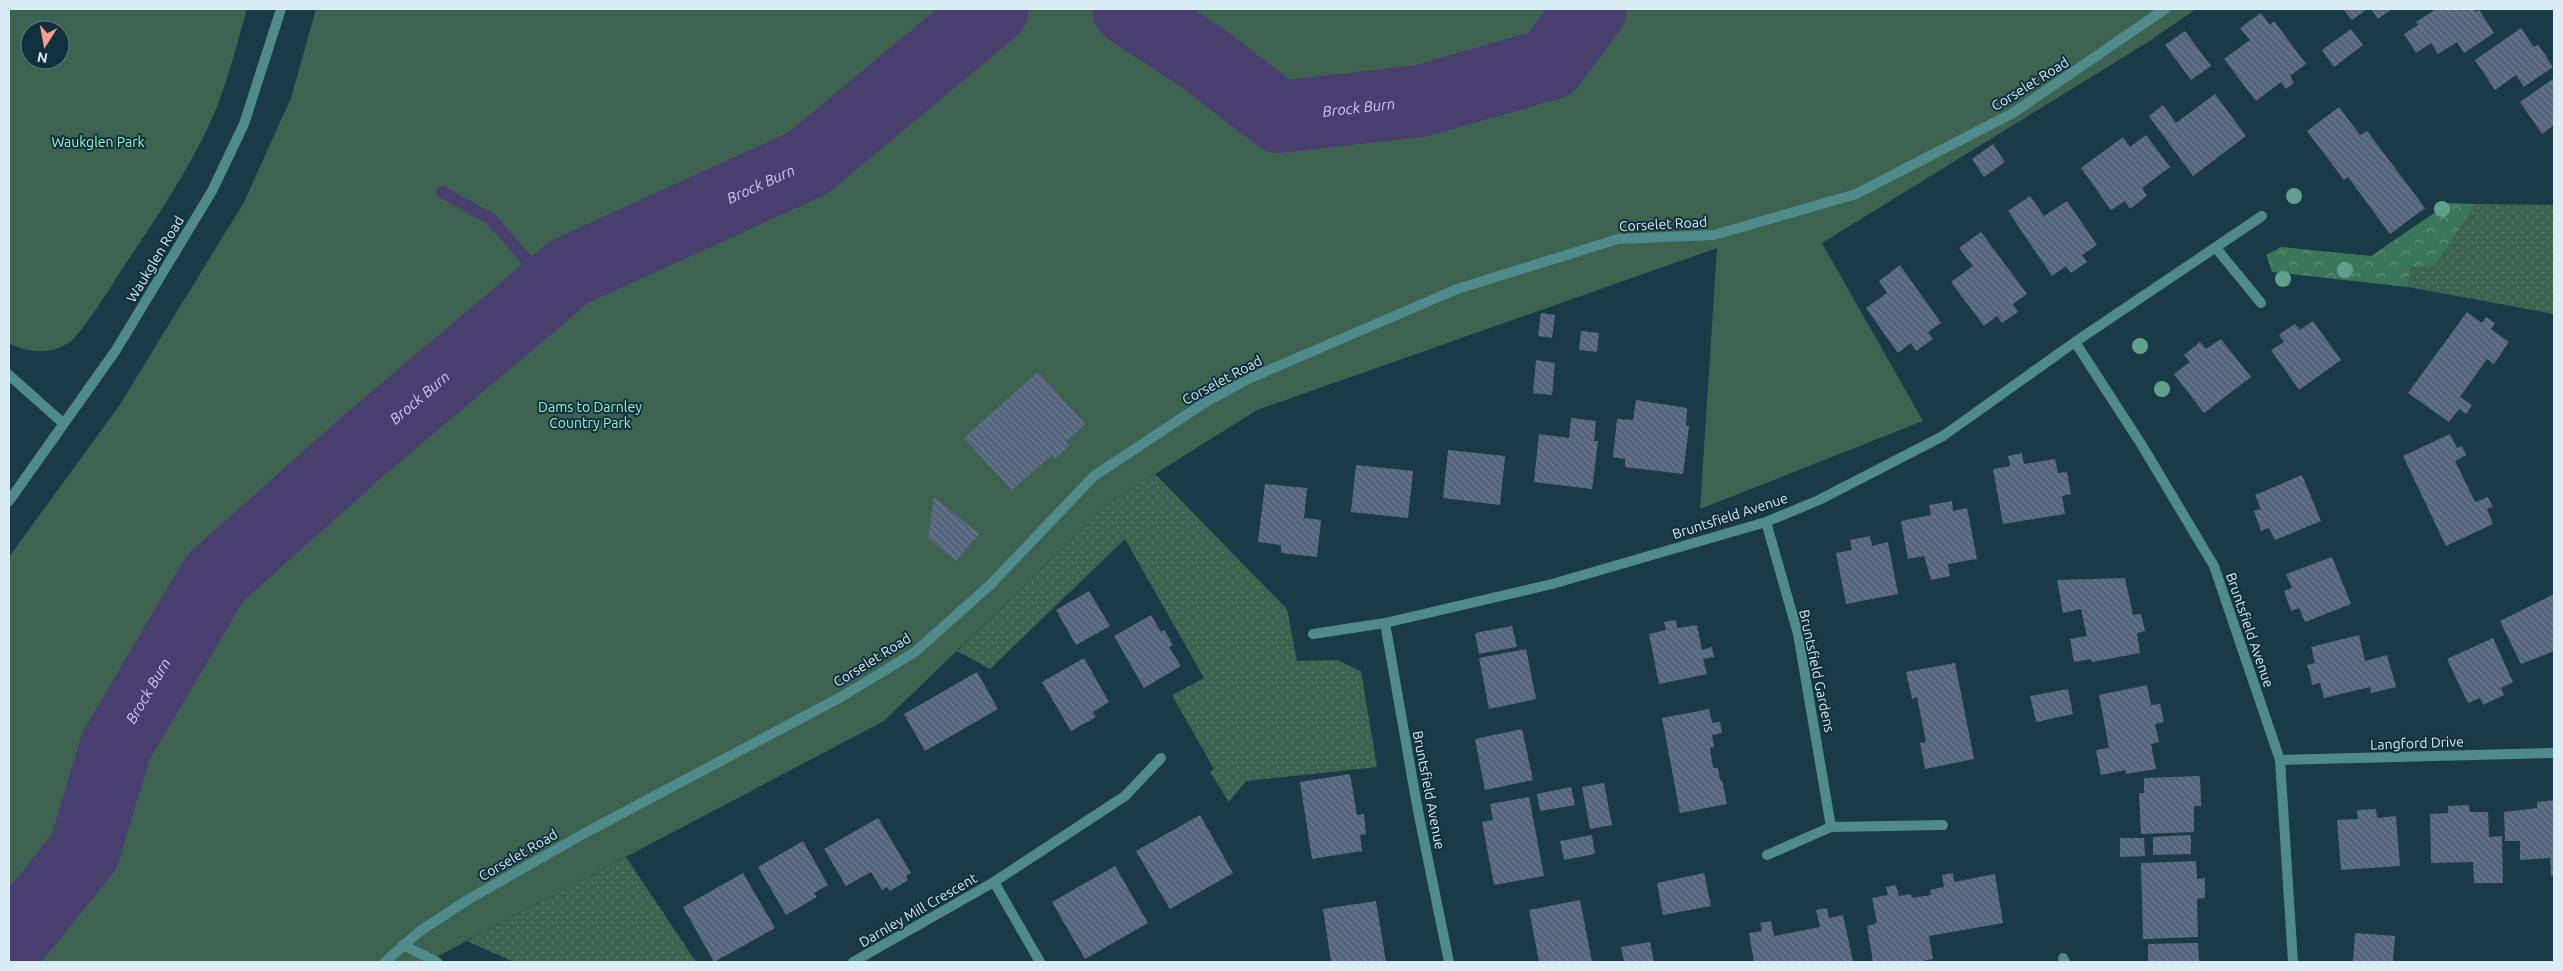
<svg xmlns="http://www.w3.org/2000/svg" width="2563" height="971" font-family="Ubuntu,sans-serif">
  <style>
    .grass { fill: url(#grass-dots) }
    .forest { fill: url(#forest-crowns) }
    .park { fill: #3d6350; fill-rule: evenodd }
    .lines { fill: none; stroke-linecap: round; stroke-linejoin: round }
    .stream { stroke: #493f6f; stroke-width: 12 }
    .river { stroke: #493f6f; stroke-width: 72 }
    .building { fill: url(#building-back-hatch) }
    .service { stroke: #4f8b8a; stroke-width: 10 }
    .minor { stroke: #4f8b8a; stroke-width: 10 }
    .tertiary { stroke: #4f8b8a; stroke-width: 10 }
    .tree { fill: #60a18d }
    .labels { text-anchor: middle; stroke-width: 4; stroke-linejoin: round; paint-order: stroke }
    .street-label { font-size: 14px; fill: #daecf4; stroke: #0f303c }
    .park-label { font-size: 14px; fill: #99f5c7; stroke: #0f303c }
    .water-label { font-size: 15px; font-style: italic; fill: #d1caf8; stroke: #0f303c }
  </style>
  <defs>
    <pattern id="grass-dots" width="8" height="8" patternUnits="userSpaceOnUse" patternTransform="scale(1.25)"><rect width="8" height="8" fill="#3d6350"/><path d="M2 2h.1M6 6h.1" fill="none" stroke="#587a6a" stroke-width="1.8" stroke-linecap="round"/></pattern>
    <pattern id="forest-crowns" width="20" height="18" patternUnits="userSpaceOnUse" patternTransform="scale(1.25)"><rect width="20" height="18" fill="#3a765a"/><path d="M2 6a3 3 0 1 1 6 0M12 15a3 3 0 1 1 6 0" fill="none" stroke="#5f907a"/></pattern>
    <pattern id="building-back-hatch" width="6" height="6" patternUnits="userSpaceOnUse" patternTransform="scale(1.25)"><rect width="6" height="6" fill="#54647c"/><path d="M-1 5l2 2M0 0l6 6M5-1l2 2" fill="none" stroke="#6c7a8f"/></pattern>
  </defs>
  <rect width="100%" height="100%" fill="#1a3a47"/>
  <!-- grass -->
  <path class="grass" d="M2476,204L2554,205V314L2408,287L2409,268L2435,266Z
    M1155,474L1287,609L1297,661L1337,660L1361,671L1377,767L1246,781L1229,802L1210,772L1214,769L1172,695L1204,678L1125,539L990,669L957,651L1112,501Z
    M626,857L696,962H514L467,941Z"/>
  <!-- forest -->
  <path class="forest" d="M2449,203L2476,204L2435,266L2410,268L2408,287L2272,272L2266,255L2281,247L2371,256Z"/>
  <!-- park -->
  <path class="park" d="M9,9H247C237,44 228,80 214,114C189,172 151,225 117,277C109,290 80,335 70,342C51,355 28,353 9,343ZM30,30H60V60H30Z
    M316,9H2196L2148,42L1822,243L1923,421L1700,509L1717,248L1257,410L1112,501L884,721L438,956L432,962H9V557L119,406L244,202L291,98Z"/>
  <g class="lines">
    <!-- stream -->
    <path class="stream" d="M442,192L491,219L551,288"/>
    <!-- river -->
    <g class="river">
      <path id="s1" d="M1128,9L1204,59L1279,117L1420,101L1550,64L1591,9"/>
      <path id="s2" d="M9,945L84,852L116,746L215,578L363,446L569,272L808,163L993,9"/>
    </g>
  </g>
  <!-- building -->
  <path class="building" d="M2343,9H2367L2352,20Z
    M2371,9H2392L2378,19Z
    M2436,9H2474L2476,12L2479,10L2494,33L2464,53L2457,42L2438,54L2431,43L2416,53L2404,34L2418,25L2416,22Z
    M2261,13L2270,25L2274,21L2306,64L2290,76L2294,83L2286,89L2281,82L2256,101L2224,59L2250,40L2240,28Z
    M2521,28L2534,47L2538,44L2553,67L2524,87L2516,75L2495,90L2475,60Z
    M2351,29L2363,45L2334,67L2322,50Z
    M2185,31L2211,66L2191,80L2165,45Z
    M2554,78V125L2542,134L2520,102Z
    M2215,94L2246,136L2193,176L2149,116L2163,105L2176,123Z
    M2339,107L2360,135L2367,131L2425,208L2390,234L2348,177L2344,180L2307,131Z
    M2146,135L2170,167L2142,188L2147,196L2130,209L2125,201L2111,210L2081,168L2123,137L2130,147Z
    M1993,144L2005,162L1984,177L1972,159Z
    M2030,196L2044,216L2067,201L2097,245L2082,255L2087,262L2071,273L2066,266L2052,276L2008,211Z
    M1981,232L2027,294L2013,304L2018,312L2002,323L1997,316L1984,326L1951,282L1973,266L1959,248Z
    M1900,265L1941,323L1928,332L1933,339L1916,351L1911,343L1898,353L1866,308L1887,293L1879,281Z
    M2467,312L2482,323L2486,317L2495,323L2491,329L2509,342L2494,364L2487,359L2460,397L2472,405L2466,414L2459,409L2449,422L2408,393Z
    M1541,313L1555,315L1552,338L1538,336Z
    M2313,321L2341,360L2299,390L2271,350L2284,342L2279,335L2287,329L2295,324L2300,330Z
    M1581,331L1599,333L1597,352L1579,350Z
    M2221,339L2251,377L2204,413L2174,374L2190,362L2184,355L2200,342L2206,349Z
    M1536,360L1555,363L1552,395L1533,393Z
    M1038,372L1085,424L1066,442L1069,446L1055,459L1052,455L1012,490L964,438Z
    M1636,400L1687,408L1686,426H1689L1683,474L1625,467V459L1613,457L1617,419L1633,420Z
    M1571,418L1596,421L1594,441H1598L1592,489L1534,482L1539,434L1569,438Z
    M2450,434L2457,448L2462,446L2466,455L2455,461L2475,502L2488,497L2493,507L2487,509L2493,524L2446,546L2403,456Z
    M1448,450L1505,456L1500,505L1443,498Z
    M2022,453L2024,464L2055,459L2058,473L2067,472L2071,494L2062,496L2065,514L2003,524L1993,469L2010,466L2008,456Z
    M1356,465L1413,471L1408,518L1351,512Z
    M2302,475L2321,521L2275,540L2269,528L2261,531L2254,511L2261,509L2255,495Z
    M1265,484L1307,488L1304,518L1321,520L1317,557L1281,553V545L1258,542Z
    M934,497L979,534L956,561L928,538Z
    M1952,501L1953,511L1967,508L1977,559L1948,564L1950,576L1931,580L1924,556L1908,559L1901,521L1931,515L1929,505Z
    M1870,536L1872,546L1888,542L1898,594L1846,604L1836,553L1852,550L1850,540Z
    M2332,557L2351,604L2305,622L2299,608L2291,611L2284,591L2292,588L2286,574Z
    M2125,578L2133,615L2141,614L2143,622L2145,631L2137,633L2140,653L2092,662L2091,659L2074,662L2070,639L2087,636L2081,609L2063,613L2057,580Z
    M1089,591L1110,626L1076,645L1056,610Z
    M2554,594V651L2521,664L2500,621Z
    M1151,615L1161,632L1164,630L1173,645L1169,647L1181,666L1144,688L1114,636Z
    M1676,620L1677,628L1697,625L1702,650L1712,647L1714,657L1703,659L1707,674L1659,684L1649,634L1666,630L1664,622Z
    M1512,626L1517,647L1479,654L1475,633Z
    M2359,635L2365,661L2387,655L2396,687L2371,693L2370,687L2324,698L2320,683L2312,685L2310,674L2307,665L2315,663L2311,647Z
    M2493,638L2513,682L2501,688L2504,695L2483,705L2480,698L2468,703L2447,659Z
    M1526,649L1536,699L1489,709L1479,658Z
    M1084,658L1109,702L1093,712L1096,717L1071,731L1042,682Z
    M1955,663L1974,759L1925,769L1920,743L1926,742L1917,697L1912,699L1906,672Z
    M977,672L998,709L925,751L904,714Z
    M2147,685L2151,705L2160,704L2164,722L2155,724L2159,742L2151,744L2156,769L2126,774L2125,770L2101,775L2096,750L2109,748L2099,695Z
    M2068,689L2073,714L2036,722L2030,696Z
    M1709,709L1712,723L1720,722L1722,733L1712,735L1714,747L1710,748L1713,768H1718L1720,780H1722L1727,804L1680,813L1662,718Z
    M1522,729L1533,780L1485,790L1475,739Z
    M1350,774L1357,815L1364,814L1366,834L1360,835L1362,851L1312,859L1300,782Z
    M2200,776L2201,806H2194V832L2141,834L2139,793H2144V778Z
    M1604,783L1612,825L1590,829L1582,787Z
    M1571,787L1575,805L1540,811L1537,794Z
    M1529,797L1544,876L1494,885L1482,822L1493,820L1490,804Z
    M2554,800V875L2551,876L2550,858L2520,860V841H2505L2504,812L2537,808V802Z
    M2469,805L2470,812H2488L2489,837L2502,836L2503,883H2474L2473,862L2431,863L2430,814L2448,813V806Z
    M2376,809L2377,818L2396,816L2400,866L2341,870L2337,820L2358,819L2357,810Z
    M1200,815L1233,873L1170,909L1136,851Z
    M878,818L911,873L906,876L908,880L890,891L887,887L882,890L871,872L846,886L824,849Z
    M1592,835L1595,854L1564,860L1560,841Z
    M2191,835V854L2153,855V837Z
    M2120,838H2144L2145,856L2120,857Z
    M803,841L828,885L814,893L817,897L786,915L758,867Z
    M2196,861L2197,879L2205,878V898L2197,899L2198,937L2143,939L2141,863Z
    M1115,866L1148,923L1085,959L1052,902Z
    M743,873L775,928L714,962L683,907Z
    M1704,873L1711,906L1663,915L1657,883Z
    M1953,873L1954,882L1995,874L2003,923L1929,936L1933,959L1917,962H1873L1867,926L1877,923L1872,898L1888,895L1886,887L1896,885L1899,896L1911,894L1912,898L1931,895L1930,890L1944,887L1942,875Z
    M1580,900L1592,962H1539L1529,910Z
    M1376,901L1386,962H1331L1323,909Z
    M1827,908L1829,918L1843,915L1853,962H1754L1749,933L1762,931L1760,923L1771,921L1774,936L1820,927L1816,910Z
    M2355,933L2395,936L2393,962H2353Z
    M1650,942L1654,962H1624L1621,947Z
    M2198,943L2199,962H2148V944Z"/>
  <g class="lines">
    <!-- service -->
    <path class="service" d="M403,945L437,962
      M2063,958L2065,962"/>
    <!-- minor -->
    <path class="minor" d="M2216,248L2261,303
      M2075,342L2143,447L2214,566L2280,760L2293,962
      M9,375L63,423
      M1766,522L1798,634L1831,827
      M1385,623L1418,811L1449,962
      M1313,634L1385,623L1552,584L1766,522L1819,500L1943,436L2075,342L2262,216
      M2280,760L2554,753
      M1767,855L1831,827L1943,825
      M994,882L1125,796L1161,758
      M385,962L420,931L469,899L585,833L841,697L915,652L990,585L1094,476L1204,403L1246,380L1457,289L1618,239L1714,235L1856,194L2013,113L2165,9
      M853,962L994,882L1040,962"/>
    <!-- tertiary -->
    <path class="tertiary" d="M9,501L116,350L212,191L244,124L281,9"/>
  </g>
  <!-- trees -->
  <g class="tree">
    <circle cx="2294" cy="196" r="8"/>
    <circle cx="2442" cy="209" r="8"/>
    <circle cx="2345" cy="270" r="8"/>
    <circle cx="2283" cy="279" r="8"/>
    <circle cx="2140" cy="346" r="8"/>
    <circle cx="2162" cy="389" r="8"/>
  </g>
  <g class="labels">
    <!-- street labels -->
    <g class="street-label">
      <text transform="translate(2030 84) rotate(-32)" y="5">Corselet Road</text>
      <text transform="translate(1663 224) rotate(-3)" y="5">Corselet Road</text>
      <text transform="translate(155 259) rotate(-59)" y="5">Waukglen Road</text>
      <text transform="translate(1222 380) rotate(-28)" y="5">Corselet Road</text>
      <text transform="translate(1730 516) rotate(-18)" y="5">Bruntsfield Avenue</text>
      <text transform="translate(2250 630) rotate(71)" y="5">Bruntsfield Avenue</text>
      <text transform="translate(872 660) rotate(-32)" y="5">Corselet Road</text>
      <text transform="translate(1817 671) rotate(78)" y="5">Bruntsfield Gardens</text>
      <text transform="translate(2417 743) rotate(-2)" y="5">Langford Drive</text>
      <text transform="translate(1429 790) rotate(79)" y="5">Bruntsfield Avenue</text>
      <text transform="translate(518 855) rotate(-30)" y="5">Corselet Road</text>
      <text transform="translate(918 910) rotate(-30)" y="5">Darnley Mill Crescent</text>
    </g>
    <!-- park labels -->
    <g class="park-label">
      <text x="98" y="147">Waukglen Park</text>
      <text x="590" y="412">Dams to Darnley<tspan x="590" dy="16">Country Park</tspan></text>
    </g>
    <!-- water labels -->
    <g class="water-label">
      <text dy="5" stroke="none"><textPath href="#s1" startOffset="266">Brock Burn</textPath></text>
      <text dy="5" stroke="none"><textPath href="#s2" startOffset="1104">Brock Burn</textPath></text>
      <text dy="5" stroke="none"><textPath href="#s2" startOffset="698">Brock Burn</textPath></text>
      <text dy="5" stroke="none"><textPath href="#s2" startOffset="294">Brock Burn</textPath></text>
    </g>
  </g>
  <!-- border -->
  <rect width="2563" height="971" fill="none" stroke="#daecf4" stroke-width="20"/>
  <!-- north arrow -->
  <g transform="translate(45 45) rotate(191)"><circle r="24" fill="#0f303c" stroke="#607b86"/>
  <path d="M0-4L9 19L0 12L-9 19Z" fill="#f59d8e"/>
  <text y="-8" font-size="14" font-weight="bold" text-anchor="middle" fill="#daecf4">N</text>
  </g>
</svg>
